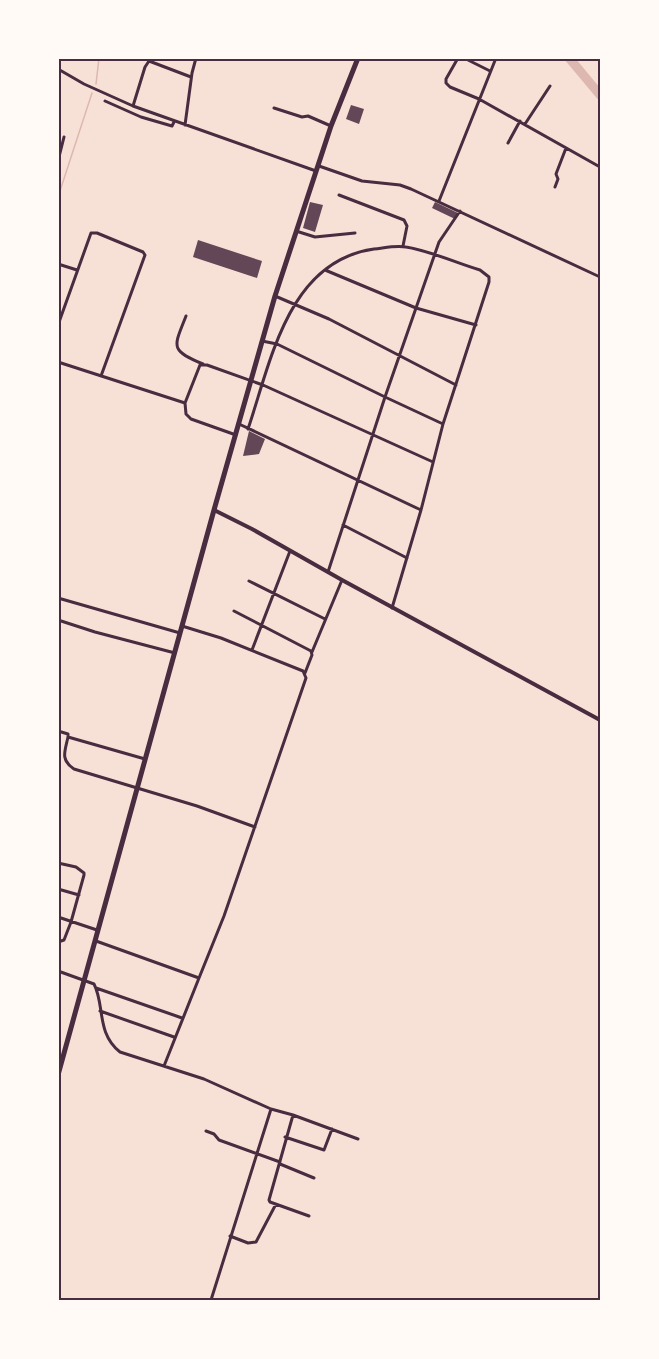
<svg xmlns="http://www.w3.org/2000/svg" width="659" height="1359" font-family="'Fira Sans',sans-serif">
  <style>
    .water { fill: #dcb8b0 }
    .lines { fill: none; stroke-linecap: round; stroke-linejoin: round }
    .stream { stroke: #dcb8b0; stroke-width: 1.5 }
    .building { fill: #644757 }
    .minor { stroke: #4a2c40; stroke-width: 3 }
    .tertiary { stroke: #4a2c40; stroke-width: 4 }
    .trunk { stroke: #4a2c40; stroke-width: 5 }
    .neatline { fill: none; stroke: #4a2c40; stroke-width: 2 }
  </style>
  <rect width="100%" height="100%" fill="#f7e1d7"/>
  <!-- water -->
  <path class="water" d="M564,59H576L600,88V102Z"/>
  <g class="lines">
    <!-- stream -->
    <path class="stream" d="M96,84L99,58
      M58,197L92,93"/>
  </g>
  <!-- building -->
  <path class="building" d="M351,105L364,109L359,124L346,119Z
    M310,202L323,205L315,232L303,228Z
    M435,202L458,213L455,219L432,208Z
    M198,240L262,261L257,278L193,257Z
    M249,431L265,439L259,454L243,456Z"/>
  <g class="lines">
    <!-- minor -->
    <path class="minor" d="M458,58L446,79V83L450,87L479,99L600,167
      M464,58L490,71
      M58,69L84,84L133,106L316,171
      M105,101L141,117L172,126L174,122
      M133,106L145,67L149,61L191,77
      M274,108L302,117L308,116L331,126
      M525,124L550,86
      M185,125L192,73L196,58
      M508,143L520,121
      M58,161L64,137
      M319,166L362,181L400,185L411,189L600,277
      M555,187L558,179L556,174L566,148
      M339,195L404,220L407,226L403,246
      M439,201L496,58
      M296,231L315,237L355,233
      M58,264L77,270
      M325,270L416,308L476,325
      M275,296L329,319L456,385
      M186,316C174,347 169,350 203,364
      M58,325L91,233H97L143,252L145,255L101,376
      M262,341L277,344L385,397L328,572
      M58,362L185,403
      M239,424L421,510
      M248,429C271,361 288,261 374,249C384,248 396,245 406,247C431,251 456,263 480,270L489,277V282L443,424
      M236,435L191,419L186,414L185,403L200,365H207L263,385L433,462
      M343,525L407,558
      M249,581L325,619
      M58,598L180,633
      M392,608L421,510L443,424L385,397L439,242L460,211
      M234,611L311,651L312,655L305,673
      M58,620L95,632L175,653
      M182,626L221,638L303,671L306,678L224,916L199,978
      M252,650L290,551
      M312,652L342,580
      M58,731L68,734V737L145,759
      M68,737C65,751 60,760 74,769L197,806L255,827
      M58,863L76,867L84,873V875L71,922L64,940L58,942
      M58,889L79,895
      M58,917L97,930
      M96,941L199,978L164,1066
      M58,971L94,984C105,1005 96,1033 120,1052L204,1079L271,1109L293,1115L269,1200L270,1202L309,1216
      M96,988L182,1018
      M100,1011L174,1037
      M293,1115L358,1139
      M206,1131L214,1134L219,1140L280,1162
      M285,1137L324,1150L332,1129
      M280,1164L314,1178
      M230,1236L248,1243L256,1242L276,1204
      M211,1300L271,1109
      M297,1300H298"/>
    <!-- tertiary -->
    <path class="tertiary" d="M214,510L252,529L342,580L600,720"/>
    <!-- trunk -->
    <path class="trunk" d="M58,1075L214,510L275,296L331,126L358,58"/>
  </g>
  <!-- border -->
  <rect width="659" height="1359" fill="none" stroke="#fffaf5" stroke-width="120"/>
  <rect x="60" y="60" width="539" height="1239" class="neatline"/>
</svg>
